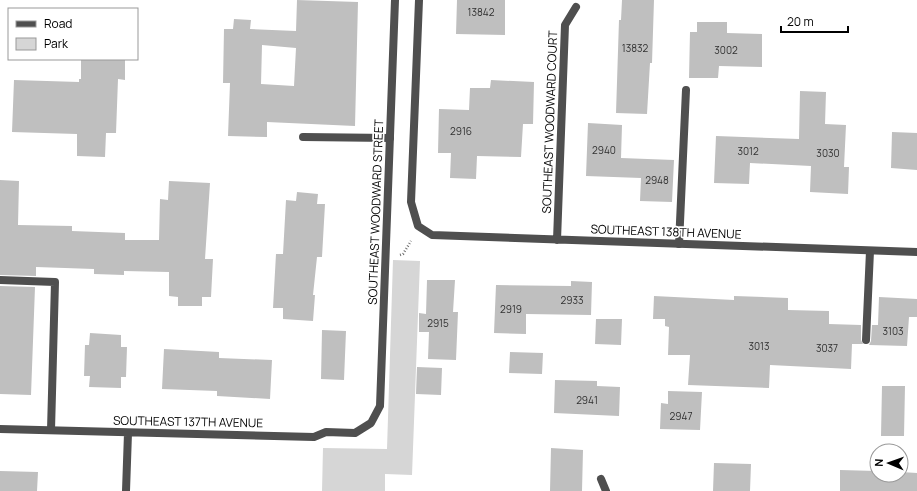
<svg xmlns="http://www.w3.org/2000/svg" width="917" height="491" font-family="Manrope,sans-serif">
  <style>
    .green { fill: #d6d6d6 }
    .building { fill: #bfbfbf; fill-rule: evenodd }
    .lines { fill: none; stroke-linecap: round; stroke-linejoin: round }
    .path { stroke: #717171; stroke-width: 2.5; stroke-dasharray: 1 2; stroke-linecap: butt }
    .lane { stroke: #4f4f4f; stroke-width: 8 }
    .street { stroke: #4f4f4f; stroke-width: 8 }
    .labels { text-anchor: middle; stroke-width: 3.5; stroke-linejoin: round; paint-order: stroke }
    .number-label { font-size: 10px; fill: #303030 }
    .street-label { font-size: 12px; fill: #000; stroke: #fff }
  </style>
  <rect width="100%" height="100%" fill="#fff"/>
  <!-- green -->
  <path class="green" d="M393,260L420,261L412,475L385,474V491H322L323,448L387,449Z"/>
  <!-- building -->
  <path class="building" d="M297,0L358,2L355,126L267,122V137L228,136L230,83H223L224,29H233L234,19L251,20L250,29L296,31ZM262,45L296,48L294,86L261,84Z
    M457,0H505V35L456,34Z
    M622,0H654L652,63H650L647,114L616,113L619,20H621Z
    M697,22H727V33L762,34V67L719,66L718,78H689L690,32H697Z
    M81,59H125V80L118,79L116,133H106L105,157L77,156V134L12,132L14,80L79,82V79H81Z
    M491,80L534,82L533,124H523L521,157L477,156L476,179L450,178L451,153H438L439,109L469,110L470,88H490Z
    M800,91L826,92L825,124L846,125L844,167H849L848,194L810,192L811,166L750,163L749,184L714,183L716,136L799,139Z
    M588,123L622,125L621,158L674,160L672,202L640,201L641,178L586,176Z
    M892,132L917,133V170L891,168Z
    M0,180L19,181L18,225L72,226V231L125,233V240H159L160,199L168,200L169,181L210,183L205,259H213L211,297H202V306H178V297L169,296V272L124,271V275L94,274V269L36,267V276L0,275Z
    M297,192L318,194L317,204H325L322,257H317L313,295H315L313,321L283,319V308H273L276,254H283L286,200L296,201Z
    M427,280H455L453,312H458L456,360L428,359L429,332H419V313L426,314Z
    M571,281L592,282L591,315L526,314V334L494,333L496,285L571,286Z
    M0,286L35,287L31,395L0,394Z
    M654,296L734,300V296L788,298V310L829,311V324L861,325V340L863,344H852L851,369L770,365L769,388L688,385L690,355H668L669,327L665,326V319H653Z
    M879,297L917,299V317H909L907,346L869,345L871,341L872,325H878Z
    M596,319H622L621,345L595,344Z
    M322,330L346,331L344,380L321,379Z
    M90,333L121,335V347H127L126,377H121V388L89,387L90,376H84L85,345H89Z
    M164,349L219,352V358L272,360L270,399L217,396V391L162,389Z
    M510,352L543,353L542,374L509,373Z
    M417,367L442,368L441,395L416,394Z
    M555,380L597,381V386L620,387L619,416L554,413Z
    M882,386H905L904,436H881Z
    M668,391L702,392L700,430L660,429L661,403L668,404Z
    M551,448L583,450L582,491H550Z
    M714,463L751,464L750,491H713Z
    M840,470L877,471V475H901V472L917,473V491H840Z
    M0,471L38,472L37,491H0Z"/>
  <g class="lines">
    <!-- path -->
    <path class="path" d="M400,255L403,254L411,241"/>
    <!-- lane -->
    <path class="lane" d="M303,137L390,138
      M679,244L686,90
      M0,280L55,282L51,430
      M866,340L870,251
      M601,479L606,491"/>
    <!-- street -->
    <path class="street" d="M419,0L411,202L418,226L432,235L917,252
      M557,240L565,25L576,7
      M0,429L314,437L326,432L355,433L371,423L380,406L395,0
      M126,491L128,433"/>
  </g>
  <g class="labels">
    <!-- number labels -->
    <g class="number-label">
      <text x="481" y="16">13842</text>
      <text x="635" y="52">13832</text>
      <text x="726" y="54">3002</text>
      <text x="461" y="135">2916</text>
      <text x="604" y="154">2940</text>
      <text x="748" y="155">3012</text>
      <text x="828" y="157">3030</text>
      <text x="657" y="184">2948</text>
      <text x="572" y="304">2933</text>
      <text x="511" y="313">2919</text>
      <text x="438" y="327">2915</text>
      <text x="893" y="335">3103</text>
      <text x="759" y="350">3013</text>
      <text x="827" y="352">3037</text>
      <text x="587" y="404">2941</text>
      <text x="681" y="420">2947</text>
    </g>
    <!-- street labels -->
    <g class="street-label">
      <text transform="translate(550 122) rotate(-88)" y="4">SOUTHEAST WOODWARD COURT</text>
      <text transform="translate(376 212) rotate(-88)" y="4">SOUTHEAST WOODWARD STREET</text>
      <text transform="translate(666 232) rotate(2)" y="4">SOUTHEAST 138TH AVENUE</text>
      <text transform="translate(188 422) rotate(1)" y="4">SOUTHEAST 137TH AVENUE</text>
    </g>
  </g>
  <!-- legend -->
  <rect x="8" y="8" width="130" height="52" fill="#ffffff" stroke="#999999"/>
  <rect x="16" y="21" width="20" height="6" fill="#4f4f4f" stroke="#999999"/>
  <text x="44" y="28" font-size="12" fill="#000000">Road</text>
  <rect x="16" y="38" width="20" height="12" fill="#d6d6d6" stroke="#999999"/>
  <text x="44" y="48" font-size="12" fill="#000000">Park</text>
  <!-- north arrow -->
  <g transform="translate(889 463) rotate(272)"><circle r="19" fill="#ffffff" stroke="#999999"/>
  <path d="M0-3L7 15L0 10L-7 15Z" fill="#000000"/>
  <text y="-6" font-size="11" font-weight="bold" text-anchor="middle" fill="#000000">N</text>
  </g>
  <!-- scale -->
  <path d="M781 26v6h67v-6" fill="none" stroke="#000000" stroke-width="2"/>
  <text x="787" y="26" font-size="12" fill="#000000" stroke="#ffffff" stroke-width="3" paint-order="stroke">20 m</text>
</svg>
